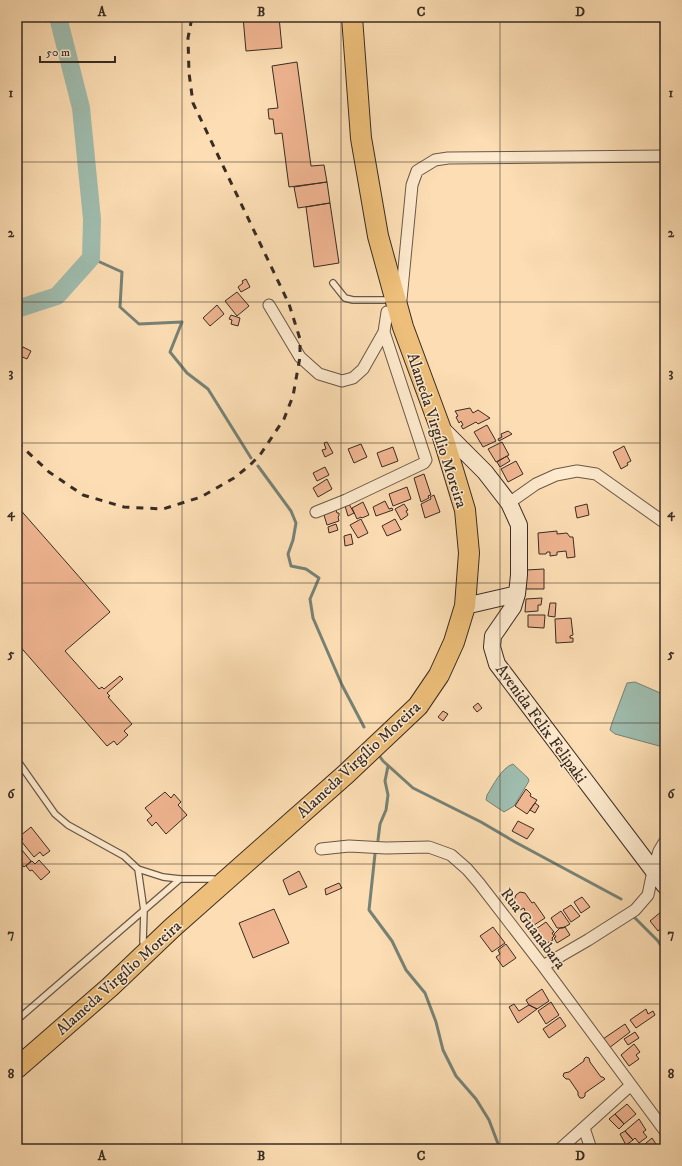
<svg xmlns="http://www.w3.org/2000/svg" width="682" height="1166" font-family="'IM FELL DW Pica',serif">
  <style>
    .water { fill: #9fbcae; stroke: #768276 }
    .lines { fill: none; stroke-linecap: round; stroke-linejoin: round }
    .stream { stroke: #768276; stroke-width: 3 }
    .river { stroke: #9fbcae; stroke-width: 18 }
    .building { fill: #f0b591; stroke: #382c23 }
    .lane-casing { stroke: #695847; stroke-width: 8 }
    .street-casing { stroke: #695847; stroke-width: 13 }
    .secondary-casing { stroke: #382c23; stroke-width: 18 }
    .highway-casing { stroke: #382c23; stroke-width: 22 }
    .lane { stroke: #feeace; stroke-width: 5.5 }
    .street { stroke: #feeace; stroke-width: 11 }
    .secondary { stroke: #feeace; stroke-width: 16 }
    .highway { stroke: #eebf7a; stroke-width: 20 }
    .rail { stroke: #382c23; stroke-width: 3; stroke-dasharray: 7 7; stroke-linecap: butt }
    .grid { fill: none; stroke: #382c23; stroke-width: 1; stroke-opacity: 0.55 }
    .labels { text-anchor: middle; stroke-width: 3; stroke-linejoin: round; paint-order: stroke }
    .street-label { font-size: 16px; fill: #382c23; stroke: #feeace }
    .neatline { fill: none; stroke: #382c23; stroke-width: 1.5 }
    .grid-label { font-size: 13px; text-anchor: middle; font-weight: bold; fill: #382c23 }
  </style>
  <rect width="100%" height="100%" fill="#fddeb4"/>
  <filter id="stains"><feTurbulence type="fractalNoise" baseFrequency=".005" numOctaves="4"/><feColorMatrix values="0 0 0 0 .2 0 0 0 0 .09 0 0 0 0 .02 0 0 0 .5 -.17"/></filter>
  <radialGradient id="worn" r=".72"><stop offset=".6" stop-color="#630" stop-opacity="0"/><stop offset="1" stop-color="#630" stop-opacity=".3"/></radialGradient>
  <!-- water -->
  <path class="water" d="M635,682L665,695V741L663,747L615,734L610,730L612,723L627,683Z
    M513,764L528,778L529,781L514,806L504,812L486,800L487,795C493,786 501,768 513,764Z"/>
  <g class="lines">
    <!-- stream -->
    <path class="stream" d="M91,258L122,272L120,307L139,324L182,322L170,352L187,373L208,389L251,458
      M258,466L291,511L296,523L293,540L288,554L291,566L306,569L319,578L310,599L313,618L342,685L364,727
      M378,754L383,761L413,788L481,822L515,842L621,899
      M378,840L380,824L386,810L388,795L385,781L388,766
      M375,854L369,910L392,941L406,970L425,993L436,1022L443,1050L456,1076L476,1099L489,1120L500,1149
      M634,917L658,941L665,952"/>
    <!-- river -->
    <path class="river" d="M17,309L57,296L91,258L92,219L81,108L58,17"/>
  </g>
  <!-- building -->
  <path class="building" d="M243,17H279L282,48L246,51Z
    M297,62L311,166L324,165L327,182L289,187L282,133L275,134L273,119H269L268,109L278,108L272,66Z
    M327,182L330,203L298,208L294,187Z
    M330,203L339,263L314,267L306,207Z
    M246,279L250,287L241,292L238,287L243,283L242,281Z
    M237,292L249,306L237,316L225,301Z
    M217,305L224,314L210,326L203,318Z
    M231,315L240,318L238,326L231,324L232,320L229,319Z
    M23,347L31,351L27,359L18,355Z
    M470,408L473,413L478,410L490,418L478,424L476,422L463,429L461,426L463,425L461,421L459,423L456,417L458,416L455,411Z
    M487,425L496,441L483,447L474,432Z
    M508,431L512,434L499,441L498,439L502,437L501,434Z
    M327,442L333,453L325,457L322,450L326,449L324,443Z
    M502,442L509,455L496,462L488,449Z
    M361,444L367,457L354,463L348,449Z
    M624,446L631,461L627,463L628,465L621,469L613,452Z
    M393,447L398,461L382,467L377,453Z
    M507,456L510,461L500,467L497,462Z
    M516,461L523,474L508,482L501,469Z
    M325,467L329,475L317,481L313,473Z
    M424,474L431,495L428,496L429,498L421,502L414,478Z
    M327,479L332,489L318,497L313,488Z
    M407,487L411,499L393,506L389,494Z
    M434,495L440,512L425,518L421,504L431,499L430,497Z
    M385,501L389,509L392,508L393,510L376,516L373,507Z
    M363,502L369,515L362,518L361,517L357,519L352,508Z
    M349,504L354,513L348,516L345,506Z
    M404,504L408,510L406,511L408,515L401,520L395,509Z
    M587,504L589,515L577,518L575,507Z
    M17,506L110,612L65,651L99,689L102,687L104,689L120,676L123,679L107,693L110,696L108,697L132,724L124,731L128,735L117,745L114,741L107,746L17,643Z
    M336,510L337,513H339V516L338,517L339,521L327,525L324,515Z
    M361,519L368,533L358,538L350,525Z
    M395,519L401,530L387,536L382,526Z
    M336,524L338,530L329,533L328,527Z
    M557,531V534L567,533L570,537H573L575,557L567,558L566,551L557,552V555L550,556V552H547L546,554H539L538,533Z
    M351,534L353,544L345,546L344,536Z
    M544,569V589H526V570Z
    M542,598L541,605H538V611L525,612L526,599Z
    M550,603H556L555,617L548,616Z
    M528,615H545L544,628L528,627Z
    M571,618L573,635L570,636V638H573V642L556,643L555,619Z
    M478,703L482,708L477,712L473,707Z
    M443,711L448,714L443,721L438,717Z
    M526,789L531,794L530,796L537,800L527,814L515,806Z
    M165,792L171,798L174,794L181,802L178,805L187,815L166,834L156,822L152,826L147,820L152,816L145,808Z
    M535,803L539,806L535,813L530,810Z
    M518,821L534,829L527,839L512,831Z
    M31,827L50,851L43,856L40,852L34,857L21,841L23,839L20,836Z
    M17,844L31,861L24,867L17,859Z
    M39,860L50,872L41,880L32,870L30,871L26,866L32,861L35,864Z
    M299,871L307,887L289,895L283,880Z
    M339,883L342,888L326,895L325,889Z
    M520,892L525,893L532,903L534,902L545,918L531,927L522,913L525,911L524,908L520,910L514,900L516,895Z
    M582,897L590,907L581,913L574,902Z
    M571,905L580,916L571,922L563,910Z
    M274,909L289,943L253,958L239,923Z
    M561,911L570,924L563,928H557L551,918Z
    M662,911L665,915V925L658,931L650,921Z
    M546,922L554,932L552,933L554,936L552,938L553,940L543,945L533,931Z
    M493,927L505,943L492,952L480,936Z
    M565,927L570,935L557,943L554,938L556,937L554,934L560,928Z
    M506,944L516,958L503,967L496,957L500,954L498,950Z
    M542,989L549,1001L537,1009L529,1005L526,1000Z
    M551,1002L559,1015L546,1024L538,1011Z
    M514,1004L519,1011L529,1005L537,1009L518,1023L509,1007Z
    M646,1009L648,1014L653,1011L655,1015L636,1028L630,1020Z
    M560,1017L566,1026L549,1038L543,1029Z
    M625,1024L630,1032L609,1048L603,1039Z
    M635,1032L639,1038L628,1045L624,1039Z
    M634,1044L640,1052L636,1055L639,1059L629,1066L621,1055Z
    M586,1057L589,1058L590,1062L601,1077H603L605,1079L585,1093V1096L583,1098H580L578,1095V1092L569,1079H566L563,1076L564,1073L569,1072L584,1061V1059Z
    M627,1104L636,1114L624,1124L615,1114Z
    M615,1114L624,1124L619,1129L609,1119Z
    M639,1119L646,1130L643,1132L647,1137L639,1143L635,1138L633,1140L625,1131Z
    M625,1131L633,1140L626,1145L620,1134Z
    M652,1138L658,1147L656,1149H639Z"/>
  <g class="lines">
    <defs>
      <path id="lane" d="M333,283L345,298L353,300H384
        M17,760L55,814L68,825L124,856L138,869L163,877L180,879H213
        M138,869L144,911L143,942
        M17,1020L180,879"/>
      <path id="street" d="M401,300L412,185L417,171L435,160L448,158L665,156
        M269,305L300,357L319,374L342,381L353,378L363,369L384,332
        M509,503L536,484L556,475L577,471L596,474L665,523
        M316,512L346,500L424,463L426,460L384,332L387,312
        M321,849L349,846L386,848L429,847L451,855L467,869L479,883L543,966L665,1131
        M543,966L588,940L635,910L648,895L653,871L659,851L665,841
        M584,1128L591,1149
        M560,1149L631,1085"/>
      <path id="secondary" d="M440,427L485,472L509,503L519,525V575L517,594L513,607L493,636L492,647L497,664L665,886
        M465,606L517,594"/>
      <path id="highway" d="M17,1068L110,987L172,928L346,774L418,706L439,675L454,642L465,606L469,553L465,510L440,427L403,327L378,236L361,138L352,17"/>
    </defs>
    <!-- lane casing -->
    <use href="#lane" class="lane-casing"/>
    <!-- street casing -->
    <use href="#street" class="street-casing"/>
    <!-- secondary casing -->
    <use href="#secondary" class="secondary-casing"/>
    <!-- highway casing -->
    <use href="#highway" class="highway-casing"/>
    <!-- lane -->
    <use href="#lane" class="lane"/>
    <!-- street -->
    <use href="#street" class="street"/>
    <!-- secondary -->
    <use href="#secondary" class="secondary"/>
    <!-- highway -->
    <use href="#highway" class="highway"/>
    <!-- rail -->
    <path class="rail" d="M17,442L49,472L83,495L124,507L163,509L201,497L234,478L249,466L260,455L284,419L293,396L300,357V339L289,304L193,103L189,73L188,38L192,17"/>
  </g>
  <!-- grid -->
  <path class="grid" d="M182,17V1149M341,17V1149M500,17V1149M17,162H665M17,302H665M17,443H665M17,583H665M17,723H665M17,864H665M17,1004H665"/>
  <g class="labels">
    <!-- street labels -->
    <g class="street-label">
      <text transform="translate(438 430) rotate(72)" y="6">Alameda Virgílio Moreira</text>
      <text transform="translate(542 723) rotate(54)" y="6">Avenida Felix Felipaki</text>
      <text transform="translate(358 759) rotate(-43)" y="6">Alameda Virgílio Moreira</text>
      <text transform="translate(534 928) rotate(53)" y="6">Rua Guanabara</text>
      <text transform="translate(118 977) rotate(-42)" y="6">Alameda Virgílio Moreira</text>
    </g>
  </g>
  <!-- margin -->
  <rect width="682" height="1166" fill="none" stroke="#fddeb4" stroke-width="44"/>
  <!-- scale -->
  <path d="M40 56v6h75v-6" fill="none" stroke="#382c23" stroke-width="2"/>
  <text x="46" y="56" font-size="12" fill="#382c23" stroke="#feeace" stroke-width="3" paint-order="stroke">50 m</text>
  <rect x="22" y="22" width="638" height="1122" class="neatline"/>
  <g class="grid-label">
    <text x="102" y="16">A</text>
    <text x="261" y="16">B</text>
    <text x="421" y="16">C</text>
    <text x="580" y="16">D</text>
    <text x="11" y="97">1</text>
    <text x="671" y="97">1</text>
    <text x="11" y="237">2</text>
    <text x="671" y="237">2</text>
    <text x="11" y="377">3</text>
    <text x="671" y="377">3</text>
    <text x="11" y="517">4</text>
    <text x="671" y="517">4</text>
    <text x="11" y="658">5</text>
    <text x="671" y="658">5</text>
    <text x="11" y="798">6</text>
    <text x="671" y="798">6</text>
    <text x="11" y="938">7</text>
    <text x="671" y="938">7</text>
    <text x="11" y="1078">8</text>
    <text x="671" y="1078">8</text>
    <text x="102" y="1160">A</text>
    <text x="261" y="1160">B</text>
    <text x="421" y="1160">C</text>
    <text x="580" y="1160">D</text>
  </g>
  <rect width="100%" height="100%" filter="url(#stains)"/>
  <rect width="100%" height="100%" fill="url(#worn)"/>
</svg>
